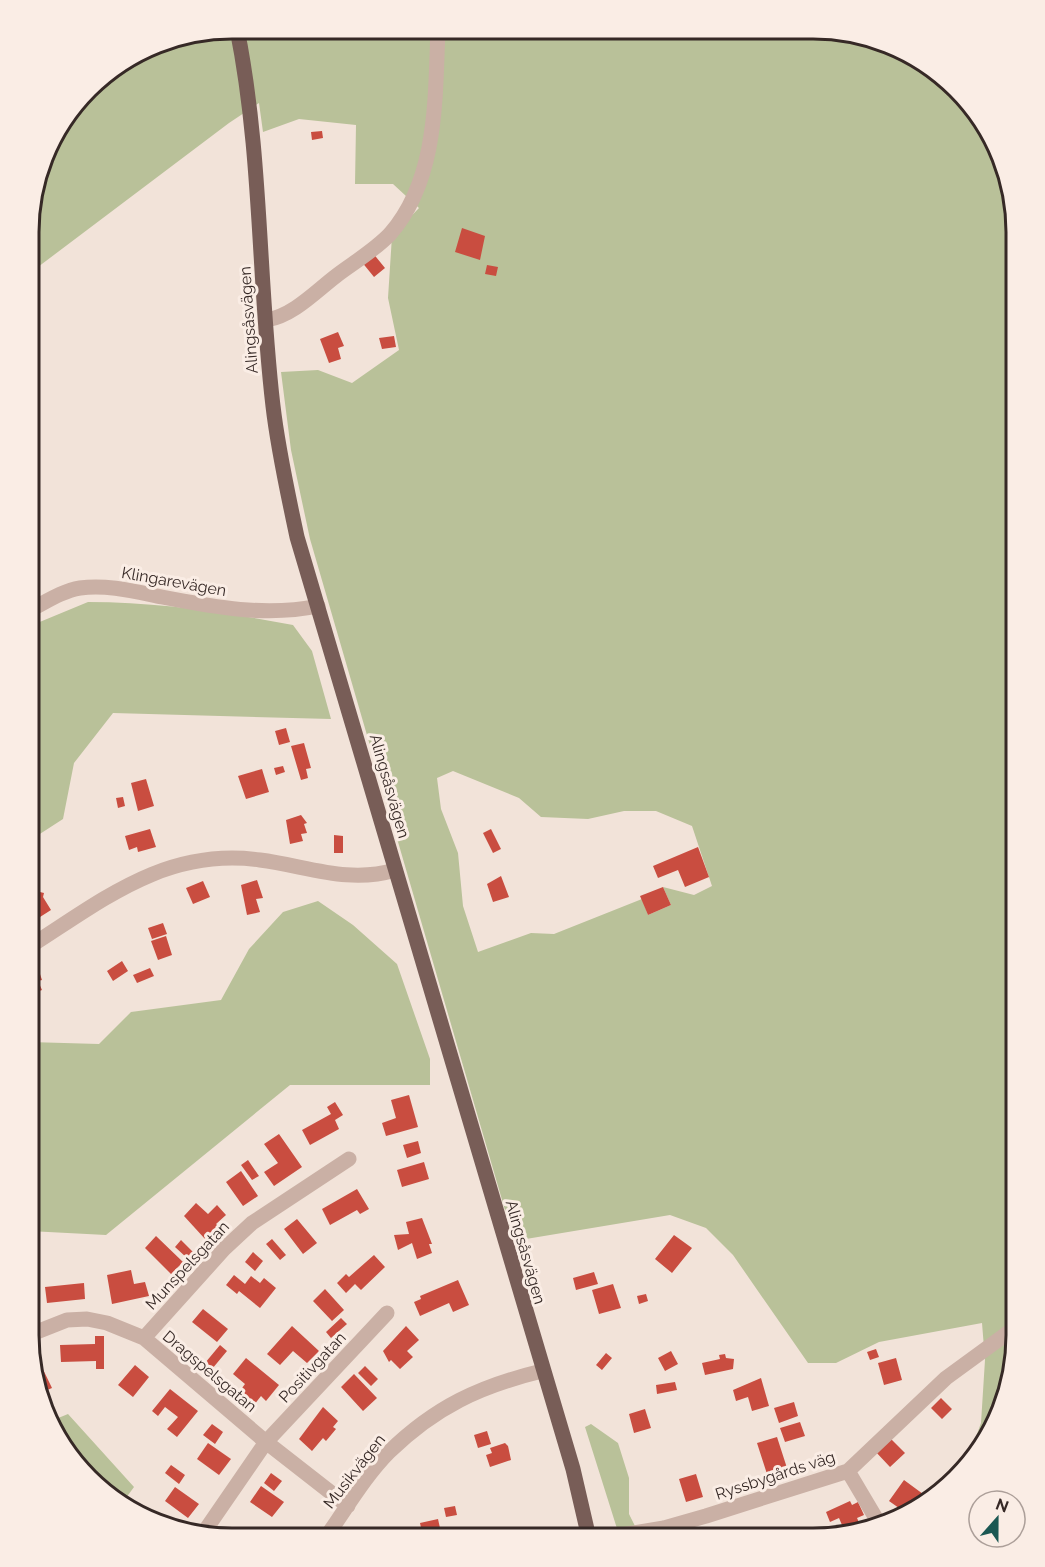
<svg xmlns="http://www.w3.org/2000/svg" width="1045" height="1567" font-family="Raleway,sans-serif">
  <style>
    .green { fill: #b9c199; fill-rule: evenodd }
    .building { fill: #c94d40 }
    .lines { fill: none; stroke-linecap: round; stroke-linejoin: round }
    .minor { stroke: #cab0a5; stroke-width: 15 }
    .major { stroke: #785d57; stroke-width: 15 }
    .labels { text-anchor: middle; stroke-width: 6; stroke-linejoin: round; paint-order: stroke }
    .street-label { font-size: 16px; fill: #362926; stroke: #faede5 }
    .rim { fill: none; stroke: #362926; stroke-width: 3 }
  </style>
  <rect width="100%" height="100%" fill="#f2e3d9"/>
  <!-- green -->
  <path class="green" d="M232,29L840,30L936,70L1001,154L1016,232V1348L982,1448L965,1467L981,1423L985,1360L982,1323L879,1342L836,1363H808L733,1255L706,1228L670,1215L514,1241L310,539L291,450L281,372L318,370L352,383L399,350L388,298L392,236L419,208L393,184H355L356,125L299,119L263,132L259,103L229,123L30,273V205L56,131L98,79L167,39ZM453,771L519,798L541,817L588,819L624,811H656L692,826L712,886L694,895L663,887L671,905L648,915L642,899L554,934L531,933L478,952L463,906L458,853L441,809L437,778Z
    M88,602C157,602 224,612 293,625L312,651L331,719L113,713L74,763L63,819L29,841L30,626Z
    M318,901L353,925L397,964L430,1059V1085H290L106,1235L29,1231V1042L99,1044L131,1012L221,1000L249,949L283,912Z
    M68,1414L134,1487L123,1502L109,1497L51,1421Z
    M591,1424L618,1443L629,1478V1514L641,1538H620L585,1427Z"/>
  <!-- building -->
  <path class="building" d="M322,131L323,138L312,140L311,132Z
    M462,228L485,236L480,260L455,252Z
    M372,252L385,268L374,277L361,261Z
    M487,265L498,267L496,276L485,274Z
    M338,332L344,346L338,348L341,359L329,363L320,339Z
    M394,336L396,347L382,349L379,338Z
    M286,728L290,742L279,745L275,731Z
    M304,743L311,768L306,769L308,778L301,780L291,746Z
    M283,766L285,772L276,775L274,768Z
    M262,769L269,792L246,799L238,776Z
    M146,779L154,806L138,811L131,783Z
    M123,797L125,806L118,808L116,798Z
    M301,815L307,823L304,824L307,833L301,834L303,841L290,844L286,820Z
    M150,829L156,847L138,852L137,847L129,850L125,836Z
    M491,829L501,849L493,853L483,833Z
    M334,835L343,836V853H334Z
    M698,847L709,877L685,887L678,870L658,878L653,866Z
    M501,876L509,897L493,902L487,884Z
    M257,880L263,898L256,899L260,912L247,915L241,885Z
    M203,881L210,897L193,904L186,888Z
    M35,884L40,892L44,893L43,897L51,910L40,917L37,914L29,919V887Z
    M663,887L671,905L648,915L640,896Z
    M163,923L167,934L152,939L148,928Z
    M166,936L172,955L158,960L151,941Z
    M122,961L128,971L113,981L107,971Z
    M150,968L154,976L137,983L133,975Z
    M39,971L42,980L38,981L42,990L29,995V974Z
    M409,1095L418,1127L386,1136L382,1123L396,1118L391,1100Z
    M335,1102L343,1115L335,1120L339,1129L310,1145L302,1130L331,1114L327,1107Z
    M279,1134L302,1167L274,1186L264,1172L278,1163L264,1144Z
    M418,1141L421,1153L407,1158L403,1145Z
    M248,1160L259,1176L252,1180L241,1165Z
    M424,1162L429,1179L402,1187L397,1170Z
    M241,1171L258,1196L243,1206L226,1182Z
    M357,1189L369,1209L360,1214L357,1210L330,1225L322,1209Z
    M196,1203L208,1214L217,1205L226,1215L216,1224L219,1227L205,1239L184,1216Z
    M422,1218L432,1244H429L432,1253L417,1259L412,1243L398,1250L394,1235L409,1234L406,1222Z
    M297,1219L317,1243L303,1254L284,1229Z
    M674,1235L692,1248L672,1273L655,1259Z
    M156,1236L183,1262L171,1274L145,1248Z
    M272,1239L286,1255L280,1260L266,1244Z
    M181,1240L193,1252L187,1258L175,1247Z
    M253,1252L263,1261L255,1271L245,1262Z
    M374,1255L385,1267L361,1290L355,1284L346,1293L337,1283L346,1274L349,1277Z
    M131,1270L134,1284L145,1282L149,1296L112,1304L107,1275Z
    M594,1272L598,1284L576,1290L573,1278Z
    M234,1275L245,1284L251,1276L260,1283L264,1278L276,1288L260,1308L239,1291L237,1294L226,1285Z
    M458,1280L469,1305L453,1312L449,1303L420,1316L414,1302L421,1299L420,1296Z
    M84,1283L85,1299L47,1303L45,1287Z
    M613,1284L621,1308L599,1314L592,1290Z
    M325,1289L344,1310L332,1321L313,1301Z
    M29,1294L35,1309L29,1312Z
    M646,1294L648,1301L639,1304L637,1296Z
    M203,1309L228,1329L217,1342L192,1322Z
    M341,1318L347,1324L331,1338L326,1332Z
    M292,1326L319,1351L307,1363L293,1351L280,1365L267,1354Z
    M406,1326L419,1340L407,1351L413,1357L400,1369L391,1360L389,1362L383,1351Z
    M95,1336H104V1369H96V1361L61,1362L60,1345L95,1344Z
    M220,1345L227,1351L212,1369L205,1363Z
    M876,1349L879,1357L870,1360L867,1352Z
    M671,1351L678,1364L665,1371L658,1358Z
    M606,1353L612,1358L602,1370L596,1365Z
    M725,1354L726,1358L734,1359L733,1369L705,1375L702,1363L720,1359L719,1355Z
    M37,1357L52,1388L40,1393L33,1359Z
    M246,1358L279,1385L266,1401L261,1396L254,1405L239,1392L245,1384L233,1374Z
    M896,1358L902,1380L884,1385L878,1363Z
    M135,1365L149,1377L133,1397L118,1385Z
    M365,1366L378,1379L371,1386L358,1373Z
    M354,1374L377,1398L363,1411L341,1387Z
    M761,1378L769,1406L752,1411L748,1397L736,1401L733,1390Z
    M675,1382L677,1390L657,1394L656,1385Z
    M170,1389L198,1411L177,1437L167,1429L178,1417L165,1407L158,1416L152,1411Z
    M941,1398L952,1409L942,1419L931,1408Z
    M794,1402L798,1416L779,1423L774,1408Z
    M323,1407L338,1421L333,1427L336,1429L326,1441L323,1438L312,1451L299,1439Z
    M645,1409L651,1428L634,1433L629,1414Z
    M800,1422L805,1436L785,1442L780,1428Z
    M212,1424L223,1432L215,1444L203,1435Z
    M487,1431L491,1444L478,1448L474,1435Z
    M888,1436L905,1453L890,1467L874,1450Z
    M777,1437L787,1468L767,1474L757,1443Z
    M208,1443L231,1459L219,1475L197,1459Z
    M505,1443L508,1446L511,1460L490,1467L486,1455L492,1453L490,1448Z
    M171,1465L185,1475L179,1484L165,1473Z
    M271,1473L282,1481L274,1491L264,1483Z
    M696,1474L703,1497L686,1502L679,1479Z
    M904,1480L923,1494L906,1513L889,1501Z
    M261,1486L284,1502L272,1517L250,1502Z
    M175,1487L199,1504L188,1518L165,1501Z
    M850,1501L852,1505L858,1502L864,1515L857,1518L862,1529L845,1532L839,1518L830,1522L826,1512Z
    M455,1506L457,1515L446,1517L444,1508Z
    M438,1519L442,1537H423L420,1523Z"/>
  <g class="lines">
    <!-- minor -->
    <path class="minor" d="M267,320C294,315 315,292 336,276C353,263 375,250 390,234C438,179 435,98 438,29
      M30,610C46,602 62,591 80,588C107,584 137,592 162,597C214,607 266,617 318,606
      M29,947C103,900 166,847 260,860C307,866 348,884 395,870
      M29,1335L67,1320L87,1319L107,1323L144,1338L266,1442L348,1506
      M144,1338L224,1249L252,1223L349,1159
      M848,1471L880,1525
      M202,1535L266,1442L387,1313
      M326,1537C346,1509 365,1476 389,1452C435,1407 480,1386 542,1371
      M603,1538L664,1528L706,1516L848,1471L946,1378L1009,1332L1016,1330"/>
    <!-- major -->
    <path class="major" d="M237,29C262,153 258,280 273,406C278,450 288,494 297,537L573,1469L589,1538"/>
  </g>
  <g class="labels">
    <!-- street labels -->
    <g class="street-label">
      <text transform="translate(248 320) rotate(-94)" y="6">Alingsåsvägen</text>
      <text transform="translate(174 581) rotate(10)" y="6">Klingarevägen</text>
      <text transform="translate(390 786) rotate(74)" y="6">Alingsåsvägen</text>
      <text transform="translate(526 1252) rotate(74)" y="6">Alingsåsvägen</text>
      <text transform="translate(187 1265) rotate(-47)" y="6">Munspelsgatan</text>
      <text transform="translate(312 1367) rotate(-47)" y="6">Positivgatan</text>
      <text transform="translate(210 1371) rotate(40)" y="6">Dragspelsgatan</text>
      <text transform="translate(354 1471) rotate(-52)" y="6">Musikvägen</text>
      <text transform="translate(775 1475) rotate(-18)" y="6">Ryssbygårds väg</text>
    </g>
  </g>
  <!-- crop -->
  <path d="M0 0H1045V1567H0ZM232 39H813A193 193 0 0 1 1006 232V1335A193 193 0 0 1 813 1528H232A193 193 0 0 1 39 1335V232A193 193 0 0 1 232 39Z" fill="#faede5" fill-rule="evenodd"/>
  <path class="rim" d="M232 39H813A193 193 0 0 1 1006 232V1335A193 193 0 0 1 813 1528H232A193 193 0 0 1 39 1335V232A193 193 0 0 1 232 39Z"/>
  <!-- north arrow -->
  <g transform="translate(997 1519) rotate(21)"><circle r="28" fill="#faede5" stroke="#ac9f99" stroke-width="1.5"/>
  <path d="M0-4.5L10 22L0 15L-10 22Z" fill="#1b5853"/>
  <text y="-9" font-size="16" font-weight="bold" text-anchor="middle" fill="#362926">N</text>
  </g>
</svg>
